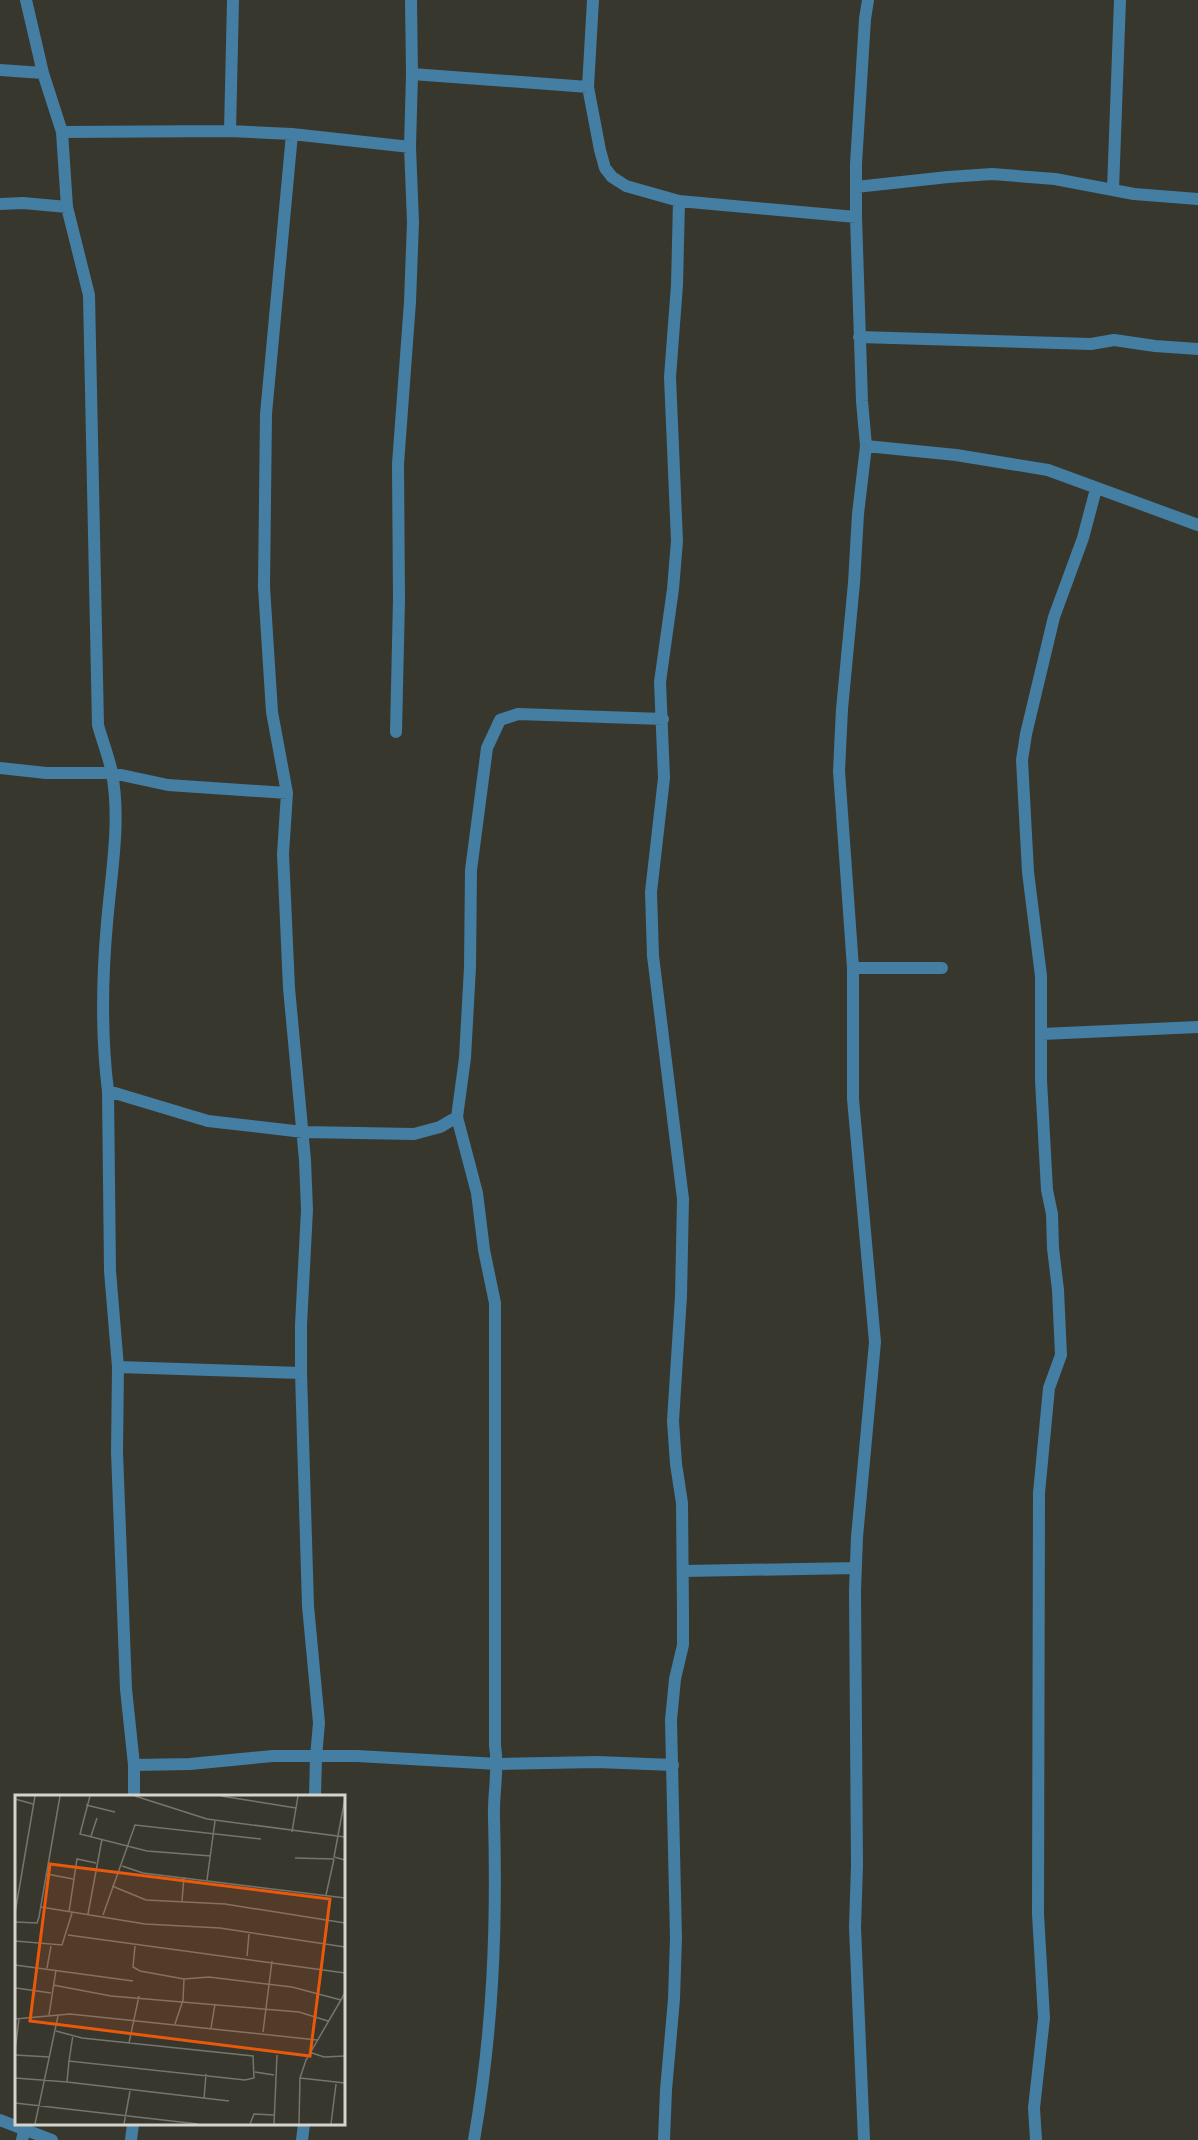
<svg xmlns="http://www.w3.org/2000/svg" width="1198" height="2140" font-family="Overpass,sans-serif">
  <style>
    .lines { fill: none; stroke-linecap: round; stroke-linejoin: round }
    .minor { stroke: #447ea2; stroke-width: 12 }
    .tertiary { stroke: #447ea2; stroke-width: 12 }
    .inset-road { fill: none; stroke: #76756d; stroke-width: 1.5 }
    .view { fill: #e8590c; fill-opacity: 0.15; stroke: #e8590c; stroke-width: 3 }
    .inset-edge { fill: none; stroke: #d4d3cc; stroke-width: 3 }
  </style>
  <rect width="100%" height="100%" fill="#38372d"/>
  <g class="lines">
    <!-- minor -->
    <path class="minor" d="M26,0L43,73L62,132L67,207L89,295L98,725C102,740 109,757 112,773C121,822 111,874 107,923C102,979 101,1035 108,1091L110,1271L118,1367L117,1452L126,1689L134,1765V1796
      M593,0L588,87L600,150L605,168L612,177L626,186L679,201L856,217
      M0,70L43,73
      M412,74L588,87
      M230,131L233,0
      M62,132L230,131L292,134L410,147
      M292,134L266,414L264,587L272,712L287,793L283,854L289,988L305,1160L307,1210L301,1325V1373L308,1606L319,1723L316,1757L315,1796
      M856,187L948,177L992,174L1055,179L1134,194L1198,199
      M1113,190L1120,0
      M0,204L23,203L67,207
      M859,337L1091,344L1114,340L1155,346L1198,349
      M866,446L956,455L1048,470L1198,525
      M396,732L399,599L398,464L410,302L413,222L410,147L412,74L411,0
      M0,768L46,773H112L168,785L287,793
      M853,968H942
      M1042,1034L1198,1027
      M108,1091L208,1121L303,1132L414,1134L440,1127L457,1117
      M118,1367L301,1373
      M684,1571L856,1568
      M134,1765L190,1764L273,1756H357L498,1764L597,1762L673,1765
      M22,2140L25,2128
      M131,2140L133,2124
      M302,2140L304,2124
      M474,2140C493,2031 497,1928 494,1818C493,1794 499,1770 495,1746V1303L484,1250L477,1193L457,1117L465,1058L470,967L471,870L487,748L500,720L518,714L663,719
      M664,2140L666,2090L674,1999L676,1938L671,1720L675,1679L683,1645V1612L682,1503L676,1464L673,1421L681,1296L683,1199L653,956L651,892L664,778L660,682L673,589L677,541L670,377L677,285L679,201
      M864,2140L855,1927L857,1866L855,1591L857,1537L875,1342L853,1099V968L839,771L842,709L854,583L858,514L866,446L862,401L856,217V164L865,19L868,0
      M1036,2140L1034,2108L1044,2018L1038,1914L1039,1493L1049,1388L1061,1355L1058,1290L1053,1248L1052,1214L1047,1190L1041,1080V976L1028,872L1022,760L1026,734L1054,617L1083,538L1096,489"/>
    <!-- tertiary -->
    <path class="tertiary" d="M0,2120L52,2140"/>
  </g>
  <!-- overview -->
  <g transform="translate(15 1795)">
    <rect width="330" height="330" fill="#38372d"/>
    <path class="inset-road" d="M75,1L65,39L132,56L196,61M120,1L192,24L330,42M206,1L281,13M330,3L319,62L330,65M0,4L18,9M71,10L100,17M277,37L283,1M76,41L82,23M280,63L319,64M107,71L128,78L330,103M32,79L58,84M192,85L200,26M97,91L131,105L210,109L330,128M311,100L319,64M167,106L169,82M26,112L130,129L205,133L330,152M54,117L62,64L81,68M0,118L20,1M73,119L87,44M88,120L120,30L246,44M0,127L22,128L24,122L45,1M53,140L330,178M0,146L47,150L57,118M120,151L118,172L125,176L169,184L194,182L277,192L326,205M232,161L234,139M0,170L118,186M32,173L36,151M38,190L96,201L284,217L313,226M1,193L36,198M34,220L41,175M0,224L55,219L302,245M160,229L168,205L169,184M196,233L200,209M248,237L257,166M114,248L124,201M0,256L4,224M294,257L309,262L330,261M0,260L35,262M54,266L58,240M240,277L259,280M0,283L52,287L54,266L230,285L239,283L238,261L67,243L41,236M285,283L330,288M52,287L214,306M189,304L191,279M0,308L183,329M20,329L43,221M109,329L115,296M235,329L239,319L259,320M259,329L262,260M284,329L285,283L291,265L330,198M316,329L321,289"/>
    <path class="view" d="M35,69L315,104L295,261L15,226Z"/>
    <rect width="330" height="330" class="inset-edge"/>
  </g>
</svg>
